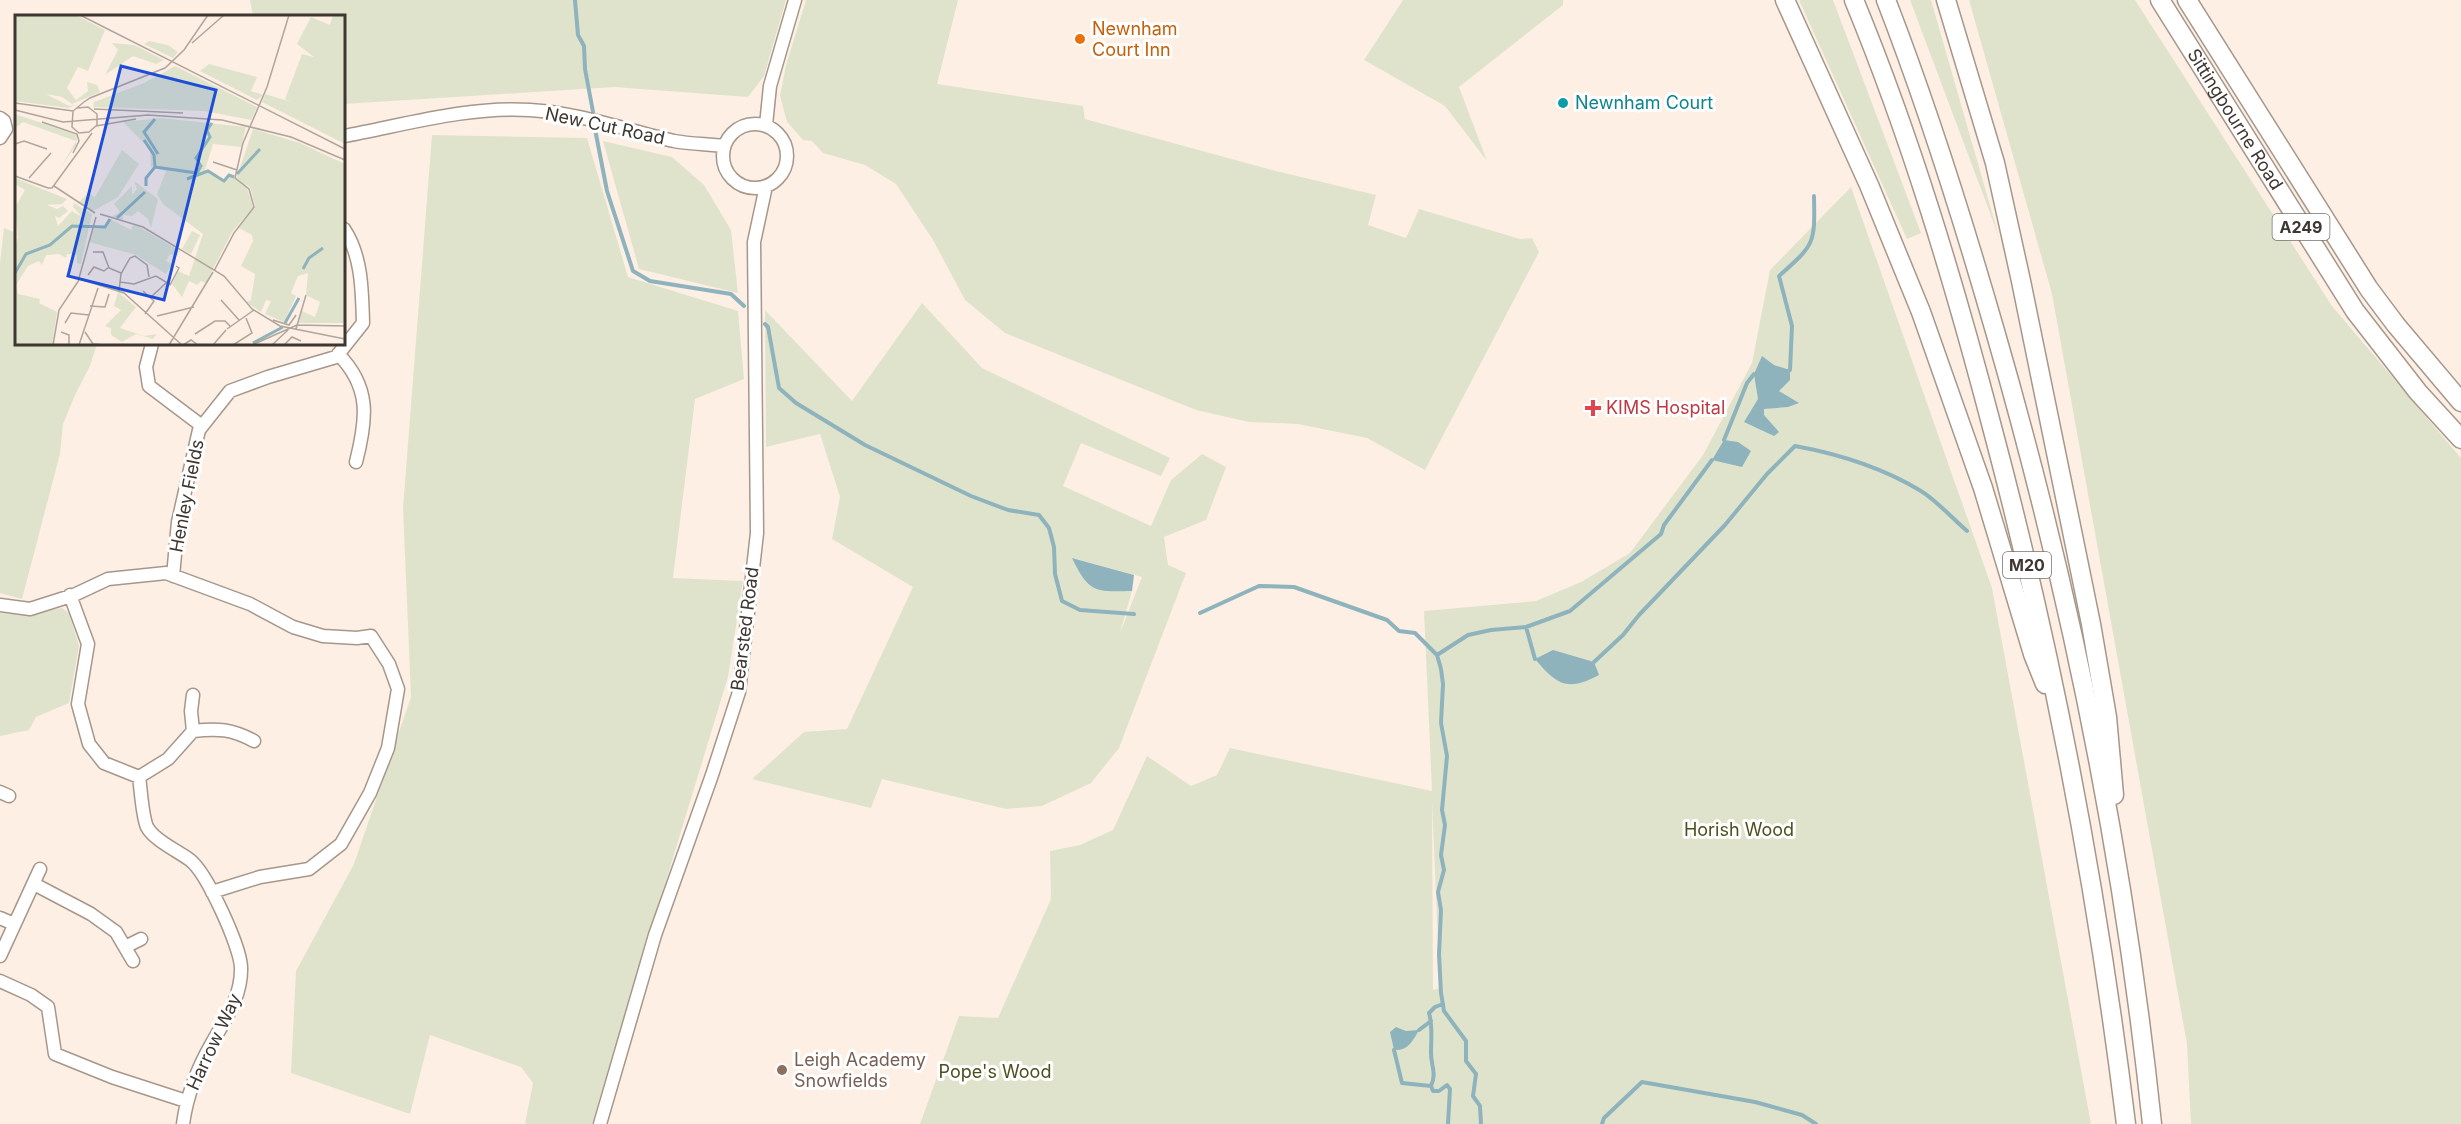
<svg xmlns="http://www.w3.org/2000/svg" width="2461" height="1124" font-family="Inter,sans-serif">
  <style>
    .green { fill: #e0e3cc; fill-rule: evenodd }
    .water { fill: #8eb3bc }
    .lines { fill: none; stroke-linecap: round; stroke-linejoin: round }
    .stream { stroke: #8eb3bc; stroke-width: 4 }
    .minor-casing { stroke: #a6978a; stroke-width: 15 }
    .highway-casing { stroke: #a6978a; stroke-width: 21 }
    .minor { stroke: #fff; stroke-width: 12 }
    .highway { stroke: #fff; stroke-width: 18 }
    .food-dot { fill: #e8710a; stroke: #fff; stroke-width: 2 }
    .culture-dot { fill: #0f9aa8; stroke: #fff; stroke-width: 2 }
    .health-dot { fill: #e0444e; stroke: #fff; stroke-width: 2 }
    .education-dot { fill: #8d6e63; stroke: #fff; stroke-width: 2 }
    .labels { text-anchor: middle; stroke-width: 6; stroke-linejoin: round; paint-order: stroke }
    .shield { fill: #fff; stroke: #77726f; stroke-width: 1.5 }
    .shield-label { font-size: 16px; font-weight: bold; fill: #3d3631 }
    .food-label { font-size: 18px; fill: #c56008; stroke: #fff; text-anchor: start }
    .culture-label { font-size: 18px; fill: #0d838f; stroke: #fff; text-anchor: start }
    .street-label { font-size: 18px; fill: #3d3631; stroke: #fff }
    .health-label { font-size: 18px; fill: #be3a42; stroke: #fff; text-anchor: start }
    .park-label { font-size: 18px; fill: #4c501d; stroke: #fff }
    .education-label { font-size: 18px; fill: #785e54; stroke: #fff; text-anchor: start }
    .inset-river { fill: none; stroke: #8eb3bc; stroke-width: 3 }
    .inset-road { fill: none; stroke: #b0a59c; stroke-width: 1.5 }
    .view { fill: #1d4ed8; fill-opacity: 0.15; stroke: #1d4ed8; stroke-width: 3 }
    .inset-edge { fill: none; stroke: #3d3631; stroke-width: 3 }
  </style>
  <rect width="100%" height="100%" fill="#fdefe4"/>
  <!-- green -->
  <path class="green" d="M250,0H786L764,76L748,97L614,87L344,104V16H253Z
    M806,0H958L937,84L1083,106L1085,119L1276,171L1376,195L1368,225L1406,238L1419,209L1520,239L1532,238L1539,252L1425,470L1367,438L1298,424L1249,422L1196,410L1005,333L965,300L933,240L896,184L865,165L823,153L812,141L803,140L787,122L780,96L786,65Z
    M1403,0H1563V5L1459,87L1487,161L1445,106L1364,60Z
    M1799,0H1833L1921,233L1907,239Z
    M1910,0H1931L1999,237Z
    M1969,0H2135L2332,306L2461,458V1124H2191L2187,1044L2052,294Z
    M432,135L587,138L628,277L738,311L744,379L695,399L673,578L743,581L728,677L592,1124H525L533,1083L521,1067L430,1035L410,1114L291,1073L296,971L354,864L411,697L403,508Z
    M603,141L672,157L704,185L731,230L738,293L639,269Z
    M1851,187L1992,588L2091,1124H920L959,1016L998,1018L1051,899L1050,851L1080,845L1113,830L1147,756L1191,786L1217,775L1230,748L1432,791L1424,611L1536,601L1581,582L1630,553L1703,455L1752,363L1770,270ZM1432,802L1440,988L1433,990Z
    M4,228L16,233V344H97L90,366L75,395L63,424L60,454L22,599L0,593V263Z
    M922,303L982,368L1170,458L1161,476L1081,443L1063,486L1151,526L1171,480L1202,454L1226,467L1206,520L1164,537L1168,565L1186,573L1119,748L1091,783L1042,806L1006,809L882,779L871,808L752,779L804,732L847,729L913,587L832,539L840,497L820,434L766,447L765,310L852,401ZM1073,558L1142,577L1120,633L1132,591Z
    M62,608L69,613L79,646L69,703L36,717L29,730L0,736V613L20,614Z"/>
  <!-- water -->
  <path class="water" d="M1762,356L1774,365L1790,370V380L1779,391L1799,403L1788,407L1764,409V415L1779,432L1774,436L1744,422L1758,399L1754,374Z
    M1724,440L1738,442L1751,451L1742,467L1712,460Z
    M1072,558L1134,575L1132,591C1095,592 1089,593 1072,558Z
    M1553,650L1594,662L1599,675C1567,692 1557,685 1535,659Z
    M1396,1027L1406,1031L1419,1030C1412,1042 1408,1051 1394,1050L1390,1032Z"/>
  <g class="lines">
    <!-- stream -->
    <path class="stream" d="M575,0L578,35L584,46L585,69L594,117
      M594,124L607,191L633,271L650,281L731,294L744,306
      M765,324L768,327L779,388L796,403L865,445L971,496L1008,510L1039,515L1049,528L1054,547L1055,574L1062,601L1080,610L1134,614
      M1790,370L1792,326L1779,276C1815,244 1815,244 1814,196
      M1724,440L1747,383L1754,374
      M1200,613L1259,586L1294,587L1387,620L1399,631L1415,633L1437,655L1441,669L1443,684L1441,723L1447,756L1442,810L1445,825L1441,855L1444,870L1438,892L1441,910L1439,954L1441,993L1444,1011L1466,1041V1061L1476,1074L1473,1096L1480,1106L1481,1124
      M1526,627L1535,659
      M1437,655L1468,635L1491,630L1526,627L1570,611L1661,534L1664,525L1712,460
      M1594,662L1623,635L1639,615L1725,525L1767,474L1795,446C1839,454 1883,468 1921,491C1937,501 1952,518 1967,531
      M1419,1030L1431,1021
      M1394,1050L1402,1083L1431,1086L1433,1091H1439L1447,1085L1450,1089L1448,1124
      M1431,1086C1437,1073 1431,1066 1431,1053C1431,1039 1433,1027 1429,1013L1435,1007L1443,1004
      M1602,1124L1604,1118L1642,1082L1755,1102L1802,1115L1816,1124"/>
    <defs>
      <path id="minor" d="M0,118L4,121L6,129L0,138
        M723 156a32 32 0 1 1 64 0a32 32 0 1 1-64 0Z
        M766,125L770,86L795,0
        M344,136C404,125 468,106 530,110C579,113 626,130 674,141C690,144 707,144 724,146
        M152,344L146,367L149,386L202,426
        M338,354C371,387 367,419 356,462
        M173,576L178,522L199,430L230,391L268,377L336,357L363,323C362,290 362,256 344,229
        M70,595L88,644L78,704L89,744L104,763L139,777C141,790 142,815 147,827C155,841 178,851 190,860C207,873 240,946 241,967C242,996 226,1018 212,1043C197,1069 187,1094 183,1124
        M0,605L30,609L74,595L108,579L166,573L250,604L293,627L323,636L357,638L371,636L389,664L398,689L388,748L370,793L341,844L309,869L260,877L212,892
        M193,695L191,711L193,731
        M139,777L168,759L193,731C218,728 232,729 254,741
        M0,792L9,796
        M34,884L91,914L116,932L133,961
        M0,918L14,924
        M125,947L141,939
        M0,956L40,869
        M0,981L31,995L48,1007L55,1054L112,1077L186,1101
        M600,1124L655,935L712,775L739,692L757,533L754,242L766,186"/>
      <g id="highway">
        <path d="M1785,0L1869,185L1921,312L1983,488L2033,654L2045,684"/>
        <path d="M1854,0C1911,138 1954,282 1992,427C2053,656 2097,888 2126,1124"/>
        <path d="M1886,0C1928,108 1963,220 1995,331C2070,590 2124,856 2152,1124"/>
        <path d="M1946,0L1995,163L2021,281L2091,624L2107,717L2114,795"/>
        <path id="s1" d="M2160,0L2355,311L2418,392L2461,439"/>
        <path d="M2187,0L2369,289L2396,325L2461,402"/>
      </g>
    </defs>
    <!-- minor casing -->
    <use href="#minor" class="minor-casing"/>
    <!-- highway casing -->
    <use href="#highway" class="highway-casing"/>
    <!-- minor -->
    <use href="#minor" class="minor"/>
    <!-- highway -->
    <use href="#highway" class="highway"/>
  </g>
  <!-- markers -->
  <circle class="food-dot" cx="1080" cy="39" r="6"/>
  <circle class="culture-dot" cx="1563" cy="103" r="6"/>
  <path class="health-dot" d="M1590 399h6v6h6v6h-6v6h-6v-6h-6v-6h6z"/>
  <circle class="education-dot" cx="782" cy="1070" r="6"/>
  <g class="labels">
    <!-- shield labels -->
    <g class="shield">
      <rect x="2272.5" y="214" width="57" height="26" rx="4.5"/>
      <rect x="2003" y="552" width="48" height="26" rx="4.5"/>
    </g>
    <g class="shield-label">
      <text x="2301" y="233">A249</text>
      <text x="2027" y="571">M20</text>
    </g>
    <!-- food labels -->
    <g class="food-label">
      <text x="1092" y="35">Newnham<tspan x="1092" dy="21">Court Inn</tspan></text>
    </g>
    <!-- culture labels -->
    <g class="culture-label">
      <text x="1575" y="109">Newnham Court</text>
    </g>
    <!-- street labels -->
    <g class="street-label">
      <text dy="6" stroke="none"><textPath href="#s1" startOffset="141">Sittingbourne Road</textPath></text>
      <text transform="translate(605 126) rotate(12)" y="6">New Cut Road</text>
      <text transform="translate(187 496) rotate(-79)" y="6">Henley Fields</text>
      <text transform="translate(745 629) rotate(-83)" y="6">Bearsted Road</text>
      <text transform="translate(214 1042) rotate(-65)" y="6">Harrow Way</text>
    </g>
    <!-- health labels -->
    <g class="health-label">
      <text x="1606" y="414">KIMS Hospital</text>
    </g>
    <!-- park labels -->
    <g class="park-label">
      <text x="1739" y="836">Horish Wood</text>
      <text x="995" y="1078">Pope's Wood</text>
    </g>
    <!-- education labels -->
    <g class="education-label">
      <text x="794" y="1066">Leigh Academy<tspan x="794" dy="21">Snowfields</tspan></text>
    </g>
  </g>
  <!-- overview -->
  <g transform="translate(15 15)">
    <rect width="330" height="330" fill="#fdefe4"/>
    <path d="M0,0H61L90,15L73,56L63,52L52,73L61,85L73,76L72,67L82,70L85,77L57,89L47,82L31,79L54,91L61,90L53,93L0,86ZM318,0H330V129L247,87L250,79L277,87L270,84L287,39L299,42L282,29L296,2L315,10ZM134,26L153,30L163,37L158,43L129,29ZM97,28L119,30L149,45L141,49L118,41L90,60L103,35ZM194,49L242,62L236,76L248,80L242,85L185,56ZM160,51L242,92L236,105L189,96L78,92L79,87L129,68ZM0,99L62,120L61,130L46,152L61,126L8,107L0,113ZM146,103L231,112L226,132L198,129L190,155L209,166L215,160L231,170L238,192L217,217L191,268L186,266L182,270L174,266L167,282L157,269L163,256L174,261L188,219L148,189L142,179L151,156L136,152L135,134L108,107ZM238,114L285,128L330,149L329,308H283L287,296L300,302L305,287L291,280L293,258L283,261L276,278L281,281L269,307L250,299L256,286L251,285L246,297L231,287L236,285L240,259L226,251L238,226L237,220L224,213L240,191L235,172L221,164ZM107,135L124,149L103,182L78,196L64,187L73,178L80,182ZM0,163L52,184L47,189L32,190L42,194L48,191L53,196L44,203L40,201L43,211L57,196L67,202L58,192L59,188L77,199L66,249L62,248V240L52,239L51,243L44,239L31,240L27,250L24,246L13,251L1,270L3,279L25,284L24,288L42,297L37,330H0V229L3,223L0,192L10,175L0,169ZM119,166L143,184L136,213L133,204L123,196L117,201L108,200V205L96,202L105,197L99,189L117,171V180L122,174ZM95,204L116,215L118,210L126,213L165,236L162,241L155,239L151,246L157,249L151,259L121,240L74,227L77,214L90,213ZM177,216L185,220L176,239L167,234ZM103,277L121,292L105,313L129,321L142,319L138,324L121,319L107,327L96,320V313L90,311L106,295L99,291Z" fill="#e0e3cc"/>
    <path class="inset-river" d="M140,104L129,117L143,139M129,125L139,140L140,152L131,163V171M140,152L182,158L186,151L181,143L195,122L192,115L197,108M222,159L245,134M172,164L193,156L209,166L214,160L219,162M102,203L130,177M288,254L294,243L308,233M0,258L11,239L35,230L57,211L90,212L95,204M270,308L284,283M238,328L268,312"/>
    <path class="inset-road" d="M65,0L330,134M177,28L209,0M0,88L58,96M62,93L73,92L82,99V110L74,117L64,118L57,112L58,96L69,87L75,83L150,53L169,35L193,0M79,94L168,98M0,95L48,107L133,100L207,105L276,122L330,145M27,107L62,119L64,126L58,138M81,111L121,104M0,129L9,126L32,134M198,147L222,155M0,161L33,173M14,163L36,138M39,171L80,198M33,173H37L77,118M85,199L128,212L209,261L237,294L265,311L330,324M78,237H88L94,253L106,258M199,256L219,218L239,192L234,174L220,163L228,128L252,72L274,0M73,260L79,252L89,256L94,252M64,263L81,202M65,264L109,278L167,330M105,267L119,269L141,261L156,270M155,270L164,253L161,251M104,276L106,259L115,243L120,241L132,250L134,262M128,276L139,286L130,299M136,282L151,268M206,285L224,305M75,291L90,292L94,279M142,301L179,292M258,305L274,310L281,300M50,308L56,298L74,300M212,314L239,295M281,314L291,280M46,317L54,320V330M70,317L78,329L89,330M180,319L200,306H210L215,311M38,330L44,295L64,265M64,330L83,273M154,330L198,257M168,330L176,325L183,330M198,330L211,315M218,330L237,318L231,303M237,330L282,310L330,311M257,330L273,315M269,330L277,322L286,326"/>
    <path class="view" d="M106,51L201,75L149,285L53,261Z"/>
    <rect width="330" height="330" class="inset-edge"/>
  </g>
</svg>
